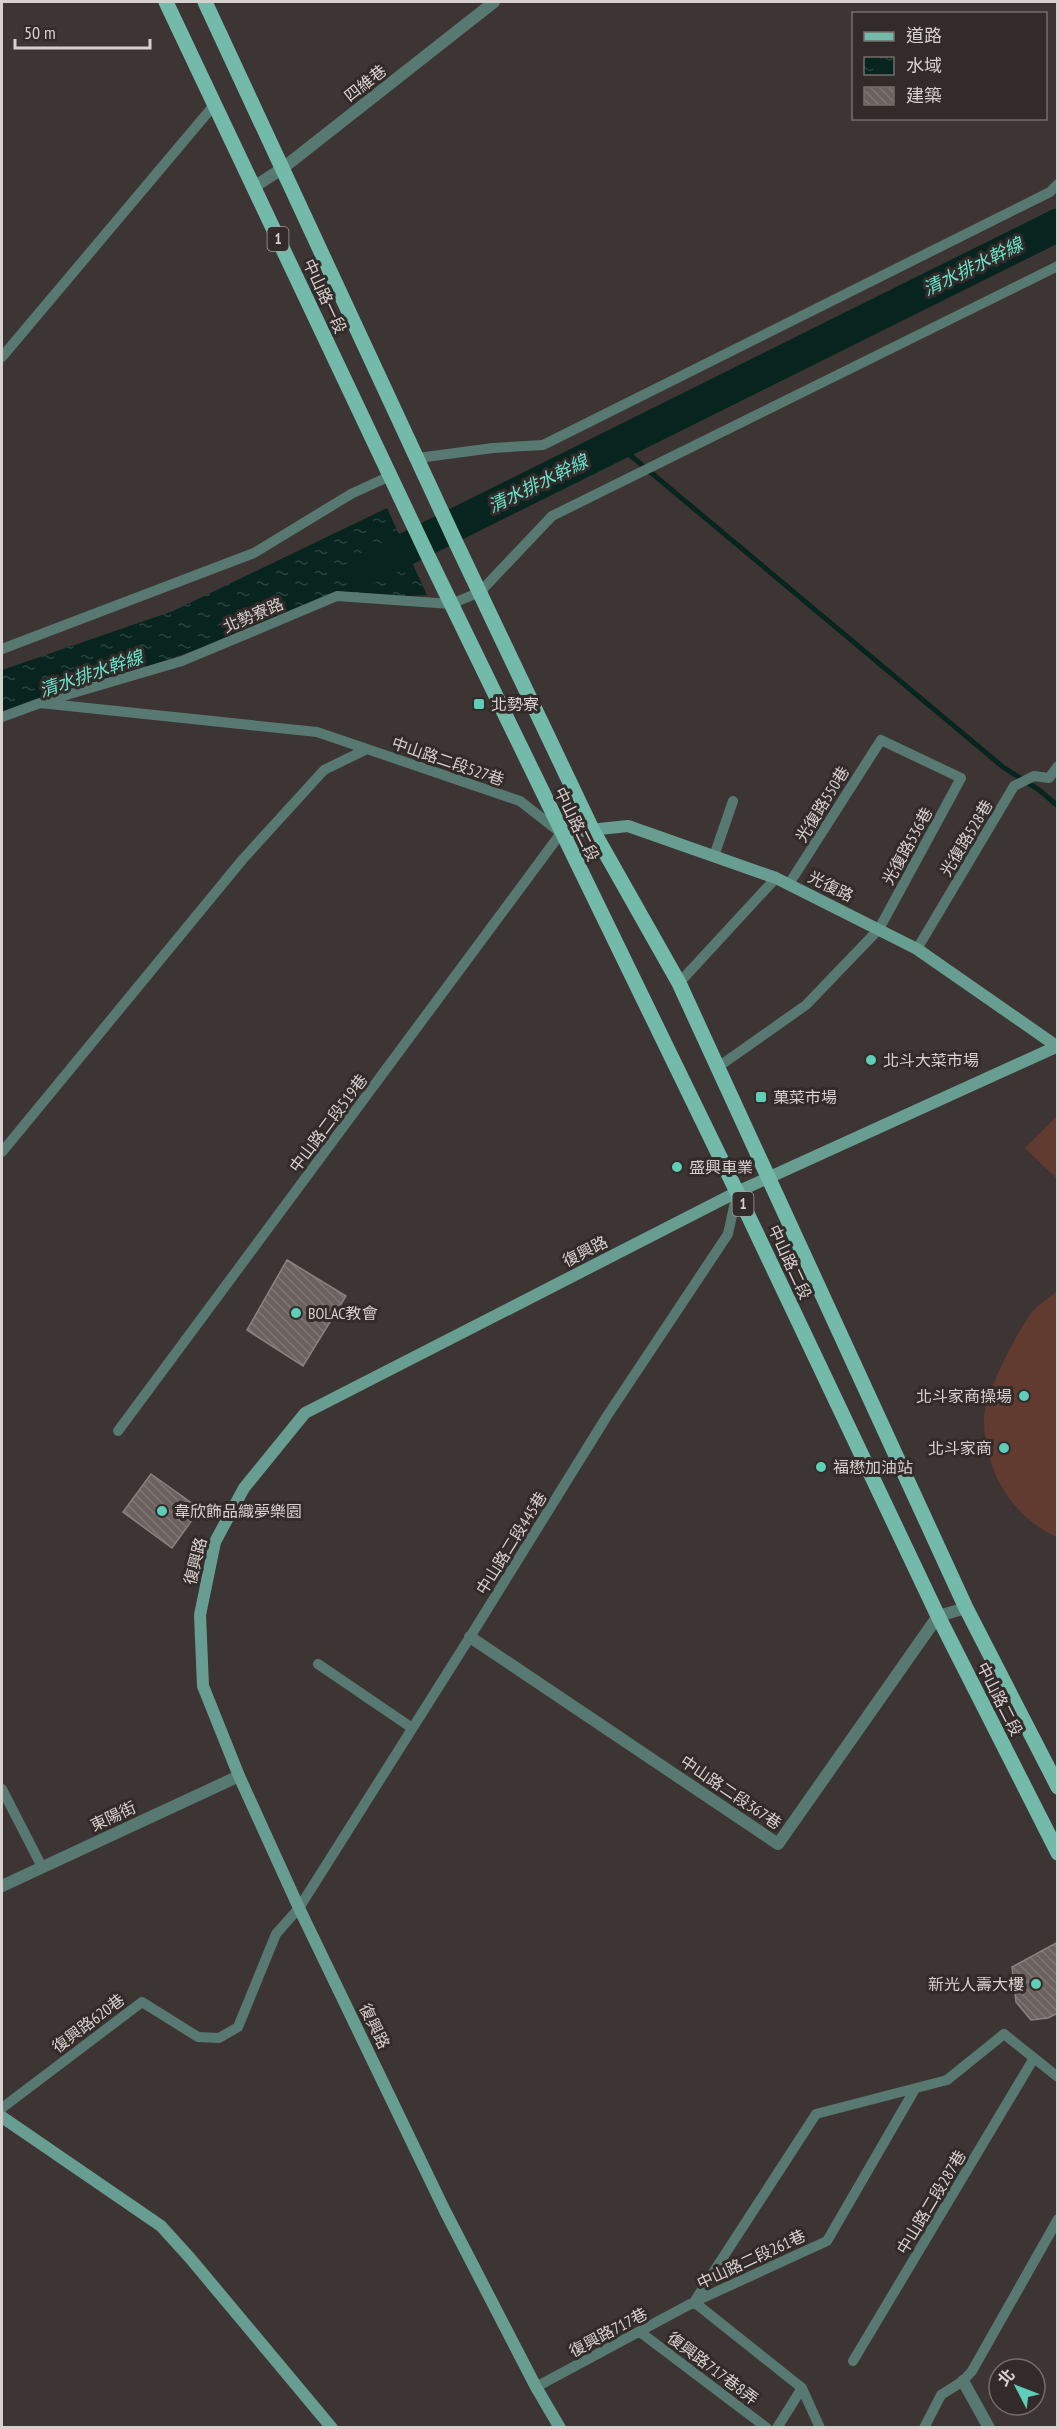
<svg xmlns="http://www.w3.org/2000/svg" width="1059" height="2429" font-family="'PT Sans Narrow','Noto Sans TC',sans-serif">
  <style>
    .grass { fill: #613a30 }
    .water { fill: url(#water-ripples) }
    .lines { fill: none; stroke-linecap: round; stroke-linejoin: round }
    .stream { stroke: #07241e; stroke-width: 5 }
    .river { stroke: #07241e; stroke-width: 33 }
    .building { fill: url(#building-back-hatch); stroke: #8c8280; stroke-width: 1.5 }
    .lane { stroke: #587971; stroke-width: 10 }
    .street { stroke: #587971; stroke-width: 12 }
    .secondary { stroke: #679e91; stroke-width: 12 }
    .primary { stroke: #73baaa; stroke-width: 15 }
    .poi-dot { fill: #5eceb8; stroke: #332b29; stroke-width: 2 }
    .labels { text-anchor: middle; stroke-width: 6; stroke-linejoin: round; paint-order: stroke }
    .shield { fill: #332b29; stroke: #a59f9d; stroke-width: 1.5 }
    .shield-label { font-size: 15px; font-weight: bold; fill: #d6d1cf }
    .street-label { font-size: 16px; fill: #d6d1cf; stroke: #332b29 }
    .poi-label { font-size: 16px; fill: #d6d1cf; stroke: #332b29; text-anchor: start }
    .water-label { font-size: 18px; font-style: italic; fill: #67e6cd; stroke: #332b29 }
  </style>
  <defs>
    <pattern id="water-ripples" width="26" height="14" patternUnits="userSpaceOnUse" patternTransform="scale(1.5)"><rect width="26" height="14" fill="#07241e"/><path d="M2 4q2-2 4 0t4 0M15 11q2-2 4 0t4 0" fill="none" stroke="#2a433e"/></pattern>
    <pattern id="building-back-hatch" width="6" height="6" patternUnits="userSpaceOnUse" patternTransform="scale(1.5)"><rect width="6" height="6" fill="#6b625f"/><path d="M-1 5l2 2M0 0l6 6M5-1l2 2" fill="none" stroke="#7f7775"/></pattern>
  </defs>
  <rect width="100%" height="100%" fill="#3d3533"/>
  <!-- grass -->
  <path class="grass" d="M1057,1116V1179L1025,1148Z
    M1057,1291V1537C1011,1517 984,1469 984,1419C984,1395 1017,1331 1033,1311C1039,1304 1050,1297 1057,1291Z"/>
  <!-- water -->
  <path class="water" d="M387,508L427,595L343,599L2,717V670L173,611Z"/>
  <g class="lines">
    <!-- stream -->
    <path class="stream" d="M618,445L1003,767L1039,790L1058,806"/>
    <!-- river -->
    <path class="river" d="M366,569L1058,225"/>
  </g>
  <!-- building -->
  <path class="building" d="M287,1260L346,1296L303,1366L247,1330Z
    M151,1474L200,1509L172,1548L123,1512Z
    M1058,1942V2013L1048,2018L1031,2020L1016,2002L1012,1967Z"/>
  <g class="lines">
    <!-- lane -->
    <path class="lane" d="M2,357L215,104
      M418,458L493,448L543,445L1050,192L1058,184
      M2,649L254,553L351,494L390,476
      M46,701L182,661L337,596L451,604L480,592L552,516L1058,266
      M2,717L40,703L317,732L520,801L561,833L118,1431
      M714,856L733,801
      M917,949L1014,786L1034,776L1049,778L1058,766
      M679,983L776,878
      M718,1067L806,1005L879,929L961,778L881,740L789,884
      M2,1152L243,859L324,770L367,749
      M318,1664L412,1728
      M2,1789L42,1867
      M2,2108L142,2002L198,2037L219,2038L238,2027L276,1934L299,1908L470,1637L607,1416L728,1234L737,1192
      M694,2302L816,2114L947,2080L1004,2034L1058,2077
      M694,2302L802,2388L820,2428
      M640,2332L767,2428
      M853,2361L1034,2058
      M536,2387L694,2302L827,2241L915,2089
      M777,2428L802,2388
      M924,2428L941,2395L963,2381L972,2371L1058,2219"/>
    <!-- street -->
    <path class="street" d="M254,187L283,168L494,2
      M470,1637L778,1844L938,1616L966,1608
      M2,1886L239,1776
      M963,2381L989,2428"/>
    <!-- secondary -->
    <path class="secondary" d="M561,833L628,826L776,878L917,949L1058,1047
      M2,2117L161,2226L190,2258L332,2428
      M560,2428L536,2387L445,2211L299,1908L239,1776L203,1686L200,1615L215,1542L244,1488L305,1413L737,1192L1058,1046"/>
    <!-- primary -->
    <path class="primary" d="M166,2L428,556L737,1192L938,1616L1058,1853
      M205,2L458,547L592,829L679,983L966,1608L1058,1787"/>
  </g>
  <!-- markers -->
  <g class="poi-dot">
    <rect x="473" y="698" width="12" height="12" rx="3"/>
    <circle cx="871" cy="1060" r="6"/>
    <rect x="755" y="1091" width="12" height="12" rx="3"/>
    <circle cx="677" cy="1167" r="6"/>
    <circle cx="296" cy="1313" r="6"/>
    <circle cx="1024" cy="1396" r="6"/>
    <circle cx="1004" cy="1448" r="6"/>
    <circle cx="821" cy="1467" r="6"/>
    <circle cx="162" cy="1511" r="6"/>
    <circle cx="1036" cy="1984" r="6"/>
  </g>
  <g class="labels">
    <!-- shield labels -->
    <g class="shield">
      <rect x="267.5" y="227" width="21" height="24" rx="4.5"/>
      <rect x="732.5" y="1192" width="21" height="24" rx="4.5"/>
    </g>
    <g class="shield-label">
      <text x="278" y="244">1</text>
      <text x="743" y="1209">1</text>
    </g>
    <!-- street labels -->
    <g class="street-label">
      <text transform="translate(365 83) rotate(-38)" y="6">四維巷</text>
      <text transform="translate(325 296) rotate(65)" y="6">中山路一段</text>
      <text transform="translate(253 615) rotate(-23)" y="6">北勢寮路</text>
      <text transform="translate(448 761) rotate(19)" y="6">中山路二段527巷</text>
      <text transform="translate(822 804) rotate(-58)" y="6">光復路550巷</text>
      <text transform="translate(577 824) rotate(64)" y="6">中山路二段</text>
      <text transform="translate(966 838) rotate(-59)" y="6">光復路528巷</text>
      <text transform="translate(907 846) rotate(-61)" y="6">光復路536巷</text>
      <text transform="translate(831 886) rotate(26)" y="6">光復路</text>
      <text transform="translate(328 1123) rotate(-53)" y="6">中山路二段519巷</text>
      <text transform="translate(585 1251) rotate(-27)" y="6">復興路</text>
      <text transform="translate(790 1262) rotate(65)" y="6">中山路二段</text>
      <text transform="translate(511 1543) rotate(-58)" y="6">中山路二段445巷</text>
      <text transform="translate(195 1561) rotate(-76)" y="6">復興路</text>
      <text transform="translate(1000 1699) rotate(63)" y="6">中山路二段</text>
      <text transform="translate(731 1792) rotate(34)" y="6">中山路二段367巷</text>
      <text transform="translate(113 1816) rotate(-25)" y="6">東陽街</text>
      <text transform="translate(88 2023) rotate(-37)" y="6">復興路620巷</text>
      <text transform="translate(375 2026) rotate(64)" y="6">復興路</text>
      <text transform="translate(931 2202) rotate(-59)" y="6">中山路二段287巷</text>
      <text transform="translate(751 2259) rotate(-25)" y="6">中山路二段261巷</text>
      <text transform="translate(608 2332) rotate(-28)" y="6">復興路717巷</text>
      <text transform="translate(713 2368) rotate(37)" y="6">復興路717巷8弄</text>
    </g>
    <!-- poi labels -->
    <g class="poi-label">
      <text x="491" y="710">北勢寮</text>
      <text x="883" y="1066">北斗大菜市場</text>
      <text x="773" y="1103">菓菜市場</text>
      <text x="689" y="1173">盛興車業</text>
      <text x="308" y="1319">BOLAC教會</text>
      <text x="1012" y="1402" text-anchor="end">北斗家商操場</text>
      <text x="992" y="1454" text-anchor="end">北斗家商</text>
      <text x="833" y="1473">福懋加油站</text>
      <text x="174" y="1517">韋欣飾品織夢樂園</text>
      <text x="1024" y="1990" text-anchor="end">新光人壽大樓</text>
    </g>
    <!-- water labels -->
    <g class="water-label">
      <text transform="translate(973 267) rotate(-26)" y="6">清水排水幹線</text>
      <text transform="translate(538 484) rotate(-26)" y="6">清水排水幹線</text>
      <text transform="translate(91 674) rotate(-19)" y="6">清水排水幹線</text>
    </g>
  </g>
  <!-- border -->
  <rect width="1059" height="2429" fill="none" stroke="#d6d1cf" stroke-width="6"/>
  <!-- legend -->
  <rect x="852" y="12" width="195" height="108" fill="#332b29" stroke="#746d6b" stroke-width="1.5"/>
  <rect x="864" y="32" width="30" height="9" fill="#73baaa" stroke="#746d6b" stroke-width="1.5"/>
  <text x="906" y="42" font-size="18" fill="#d6d1cf">道路</text>
  <rect x="864" y="57" width="30" height="18" fill="url(#water-ripples)" stroke="#746d6b" stroke-width="1.5"/>
  <text x="906" y="72" font-size="18" fill="#d6d1cf">水域</text>
  <rect x="864" y="87" width="30" height="18" fill="url(#building-back-hatch)" stroke="#746d6b" stroke-width="1.5"/>
  <text x="906" y="102" font-size="18" fill="#d6d1cf">建築</text>
  <!-- north arrow -->
  <g transform="translate(1017 2387) rotate(312)"><circle r="28" fill="#332b29" stroke="#746d6b" stroke-width="1.5"/>
  <path d="M0-4.5L10 22L0 15L-10 22Z" fill="#5eceb8"/>
  <text y="-9" font-size="16" font-weight="bold" text-anchor="middle" fill="#d6d1cf">北</text>
  </g>
  <!-- scale -->
  <path d="M15 39v9h135v-9" fill="none" stroke="#d6d1cf" stroke-width="3"/>
  <text x="24" y="39" font-size="18" fill="#d6d1cf" stroke="#332b29" stroke-width="4.5" paint-order="stroke">50 m</text>
</svg>
